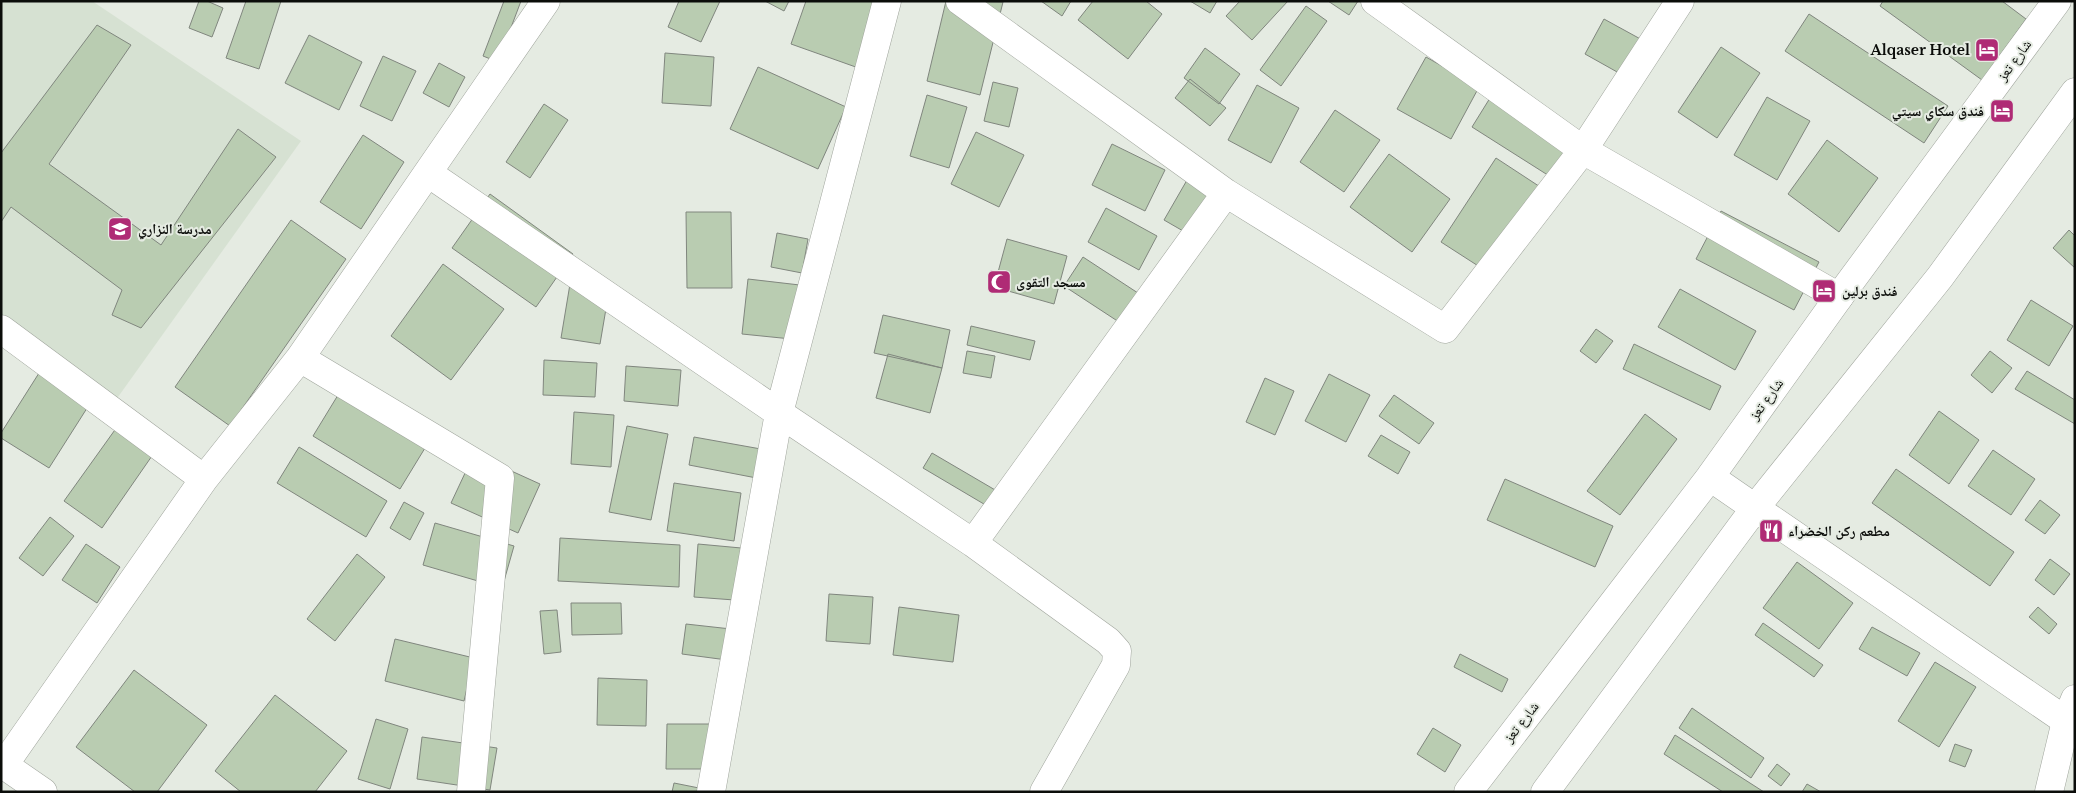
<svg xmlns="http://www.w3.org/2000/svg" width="2076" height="793" font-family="'Libre Baskerville','Noto Naskh Arabic',serif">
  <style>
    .built { fill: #d6e1d2 }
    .building { fill: #b9ccb1; stroke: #80867e }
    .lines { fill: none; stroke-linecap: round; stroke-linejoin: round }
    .minor-casing { stroke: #a0a59d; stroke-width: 29 }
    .highway-casing { stroke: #a0a59d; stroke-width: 29 }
    .minor { stroke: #fff; stroke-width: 28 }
    .highway { stroke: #fff; stroke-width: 28 }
    .labels { text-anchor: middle; stroke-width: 4; stroke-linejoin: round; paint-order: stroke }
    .poi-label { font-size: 14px; font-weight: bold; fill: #0b0d0a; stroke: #e5ebe2; text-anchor: start }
    .street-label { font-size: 14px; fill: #0b0d0a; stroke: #e5ebe2 }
  </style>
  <rect width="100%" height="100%" fill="#e5ebe2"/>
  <!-- built -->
  <path class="built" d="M1,1H92L301,141L113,404L1,317Z"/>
  <!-- building -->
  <path class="building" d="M199,1H207L223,8L212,37L189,28Z
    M246,1H281L259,69L226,58Z
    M504,1H521L498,62L483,56Z
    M679,1H720L701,42L668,27Z
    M765,1H789L784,11Z
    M806,1H874L867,71L791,44Z
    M946,1L1003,2L980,95L927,81Z
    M1041,1H1071L1062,16Z
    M1093,1H1146L1162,14L1128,59L1078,20Z
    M1190,1H1217L1210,13Z
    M1240,1H1288L1252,40L1226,16Z
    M1328,1H1358L1349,15Z
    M1883,1H2002L2026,19L1982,80L1880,6Z
    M1306,6L1327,21L1281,86L1260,70Z
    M1809,14L1948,106L1924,143L1785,51Z
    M1604,19L1655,47L1635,82L1585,54Z
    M97,25L131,45L49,164L161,245L238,129L276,157L141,328L112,315L122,290L11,207L1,222V153Z
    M309,35L362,62L339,110L285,83Z
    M1721,47L1760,73L1717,138L1678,112Z
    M1205,48L1240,74L1219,104L1184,78Z
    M665,53L714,57L711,106L662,103Z
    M383,56L416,71L392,121L360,106Z
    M1426,57L1479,87L1451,139L1397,109Z
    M439,63L465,77L449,107L423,93Z
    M758,67L846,107L818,169L730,129Z
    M1190,79L1226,108L1210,126L1175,98Z
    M993,82L1018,88L1009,127L984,121Z
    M1257,85L1299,108L1271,163L1228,140Z
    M927,95L967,107L949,168L910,156Z
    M1767,97L1810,121L1777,180L1734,155Z
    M1490,98L1573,149L1554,179L1472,127Z
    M544,104L568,120L530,178L506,162Z
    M1335,110L1380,140L1344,192L1300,162Z
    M976,132L1024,155L999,207L951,184Z
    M363,135L404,162L361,229L320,202Z
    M1827,140L1878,178L1839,232L1788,194Z
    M1112,144L1165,170L1145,211L1092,185Z
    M1389,154L1450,199L1412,252L1350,207Z
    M1496,158L1554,196L1500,280L1441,242Z
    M1198,161L1231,180L1197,239L1164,220Z
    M490,194L573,254L536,307L452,248Z
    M1106,208L1157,236L1139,270L1088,242Z
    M1721,211L1819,262L1794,310L1696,259Z
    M686,212H731L732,288H687Z
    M291,220L346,259L230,426L175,387Z
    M2069,230L2075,236V268L2053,248Z
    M777,233L808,239L802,273L771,267Z
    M1007,239L1067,256L1054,304L994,287Z
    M1083,257L1141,295L1122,324L1064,286Z
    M443,264L504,309L451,380L391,336Z
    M748,279L817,287L811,341L742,334Z
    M570,284L609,291L600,344L561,338Z
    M1680,289L1756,331L1735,370L1658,327Z
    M2031,300L2073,326L2049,366L2007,340Z
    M883,315L950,330L942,368L874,353Z
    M971,326L1035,341L1030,360L967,345Z
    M1596,329L1613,341L1596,363L1580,351Z
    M1634,344L1721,386L1710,410L1623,369Z
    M967,351L995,356L991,378L963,373Z
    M1990,351L2012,368L1992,393L1971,375Z
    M888,354L942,368L930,413L876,398Z
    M544,360L597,363L595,397L543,395Z
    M46,362L96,394L49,468L1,438V433Z
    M626,366L681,370L678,406L624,401Z
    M2027,371L2075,400V424L2015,389Z
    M1329,374L1370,395L1346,442L1305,421Z
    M349,377L436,430L400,489L313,436Z
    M1265,378L1294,391L1275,435L1246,422Z
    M1394,395L1434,423L1419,444L1379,416Z
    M1939,411L1979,440L1949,484L1909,455Z
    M574,412L614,415L611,467L571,464Z
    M1645,414L1677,439L1620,515L1587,491Z
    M627,426L668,434L651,520L609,512Z
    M117,427L154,453L102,528L64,501Z
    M1381,435L1410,452L1398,474L1368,456Z
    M694,437L772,451L767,480L689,465Z
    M299,447L387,501L366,537L277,483Z
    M1993,450L2035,479L2011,515L1968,486Z
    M932,453L1002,494L994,510L923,468Z
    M474,454L540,484L518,533L451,503Z
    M1896,469L2014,552L1990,586L1872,503Z
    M1505,479L1613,526L1595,567L1487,520Z
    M674,483L741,493L734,541L667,531Z
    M2040,500L2060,515L2045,534L2025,520Z
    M404,502L424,513L410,540L390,528Z
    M50,517L74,536L43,576L19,558Z
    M435,523L514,546L502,588L423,565Z
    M560,538L680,545L679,587L558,581Z
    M86,544L120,567L97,603L62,580Z
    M698,544L752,549L748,601L694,597Z
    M357,554L385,577L335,641L307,619Z
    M2050,559L2070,574L2054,595L2035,580Z
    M1797,562L1853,603L1819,649L1763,608Z
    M829,594L873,597L870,644L826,641Z
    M571,603H621L622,634L572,635Z
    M899,607L959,615L953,662L893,655Z
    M2038,607L2057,624L2049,634L2029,617Z
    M557,610L561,652L544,654L540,611Z
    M1763,623L1823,665L1814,677L1755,635Z
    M686,624L731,629L727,660L682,654Z
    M1872,627L1920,653L1907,676L1859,649Z
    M395,639L474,658L464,701L385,681Z
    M1460,654L1508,679L1502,692L1454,667Z
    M1935,662L1976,687L1939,747L1898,721Z
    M134,670L207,725L157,792H135L76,747Z
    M598,678L647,680L646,726L597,725Z
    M275,695L347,751L315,792H241L215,771Z
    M1692,708L1764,758L1751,778L1679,728Z
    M376,719L408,729L390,789L358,779Z
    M667,724H710L709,769H666Z
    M1433,728L1461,745L1445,772L1417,754Z
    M1675,735L1764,792H1723L1664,754Z
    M422,737L497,748L490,790L417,779Z
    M1955,744L1972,750L1965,767L1949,761Z
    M1777,764L1790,774L1781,786L1768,776Z
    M674,783L719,792H672Z
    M1807,784L1821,792H1802Z"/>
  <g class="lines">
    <defs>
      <path id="minor" d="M960,1L1226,193L1445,329L1583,150L1680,1
        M1375,1L1583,150L1839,297
        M428,173L779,413L973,543L1108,641L1117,651L1116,665L1044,792
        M1,329L204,479
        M300,358L500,478L471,792
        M1755,508L2075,727
        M973,543L1226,193
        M1,763L43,792
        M4,765L204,479L300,358L546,1
        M711,792L779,413L887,1
        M2049,792L2066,721L2075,699"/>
      <path id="highway" d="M1710,477L1755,508
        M1468,792L1710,477L1839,297L2057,1
        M1545,792L1755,508L1940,277L2075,92"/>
    </defs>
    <!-- minor casing -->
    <use href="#minor" class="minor-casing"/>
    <!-- highway casing -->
    <use href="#highway" class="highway-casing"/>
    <!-- minor -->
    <use href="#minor" class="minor"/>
    <!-- highway -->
    <use href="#highway" class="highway"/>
  </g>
  <!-- icons -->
  <defs>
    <symbol id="hotel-square" viewBox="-11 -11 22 22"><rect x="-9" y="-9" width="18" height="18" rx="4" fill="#af2b75" stroke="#e5ebe2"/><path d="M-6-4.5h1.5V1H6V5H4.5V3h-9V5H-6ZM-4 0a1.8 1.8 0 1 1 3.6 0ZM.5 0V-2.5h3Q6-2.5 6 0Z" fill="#fff"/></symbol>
    <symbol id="school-square" viewBox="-11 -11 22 22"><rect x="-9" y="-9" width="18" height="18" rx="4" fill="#af2b75" stroke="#e5ebe2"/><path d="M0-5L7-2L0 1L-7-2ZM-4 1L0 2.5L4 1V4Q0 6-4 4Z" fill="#fff"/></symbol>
    <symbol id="mosque-square" viewBox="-11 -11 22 22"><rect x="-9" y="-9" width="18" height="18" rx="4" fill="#af2b75" stroke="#e5ebe2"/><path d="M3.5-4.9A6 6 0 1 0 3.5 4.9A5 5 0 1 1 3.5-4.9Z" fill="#fff"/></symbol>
    <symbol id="restaurant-square" viewBox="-11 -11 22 22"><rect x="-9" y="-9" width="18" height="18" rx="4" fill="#af2b75" stroke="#e5ebe2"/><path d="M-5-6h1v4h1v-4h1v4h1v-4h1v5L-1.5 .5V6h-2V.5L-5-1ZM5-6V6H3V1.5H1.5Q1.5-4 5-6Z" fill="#fff"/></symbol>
  </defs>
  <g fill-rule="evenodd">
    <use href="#hotel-square" x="1973" y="36" width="28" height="28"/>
    <use href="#hotel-square" x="1988" y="97" width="28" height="28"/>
    <use href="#school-square" x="106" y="215" width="28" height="28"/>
    <use href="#mosque-square" x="985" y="268" width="28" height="28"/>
    <use href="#hotel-square" x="1810" y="277" width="28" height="28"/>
    <use href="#restaurant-square" x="1757" y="517" width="28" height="28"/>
  </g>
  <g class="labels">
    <!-- poi labels -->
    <g class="poi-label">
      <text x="1970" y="55" text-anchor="end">Alqaser Hotel</text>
      <text x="1984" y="116" text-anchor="end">فندق سكاي سيتي</text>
      <text x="138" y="234">مدرسة النزاري</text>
      <text x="1016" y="287">مسجد التقوى</text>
      <text x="1842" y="296">فندق برلين</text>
      <text x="1788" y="536">مطعم ركن الخضراء</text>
    </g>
    <!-- street labels -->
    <g class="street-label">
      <text transform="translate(2014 60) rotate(-54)" y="5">شارع تعز</text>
      <text transform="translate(1766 399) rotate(-54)" y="5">شارع تعز</text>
      <text transform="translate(1521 722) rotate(-52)" y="5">شارع تعز</text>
    </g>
  </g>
  <!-- border -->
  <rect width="2076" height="793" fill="none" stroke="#0b0d0a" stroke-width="5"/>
</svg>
